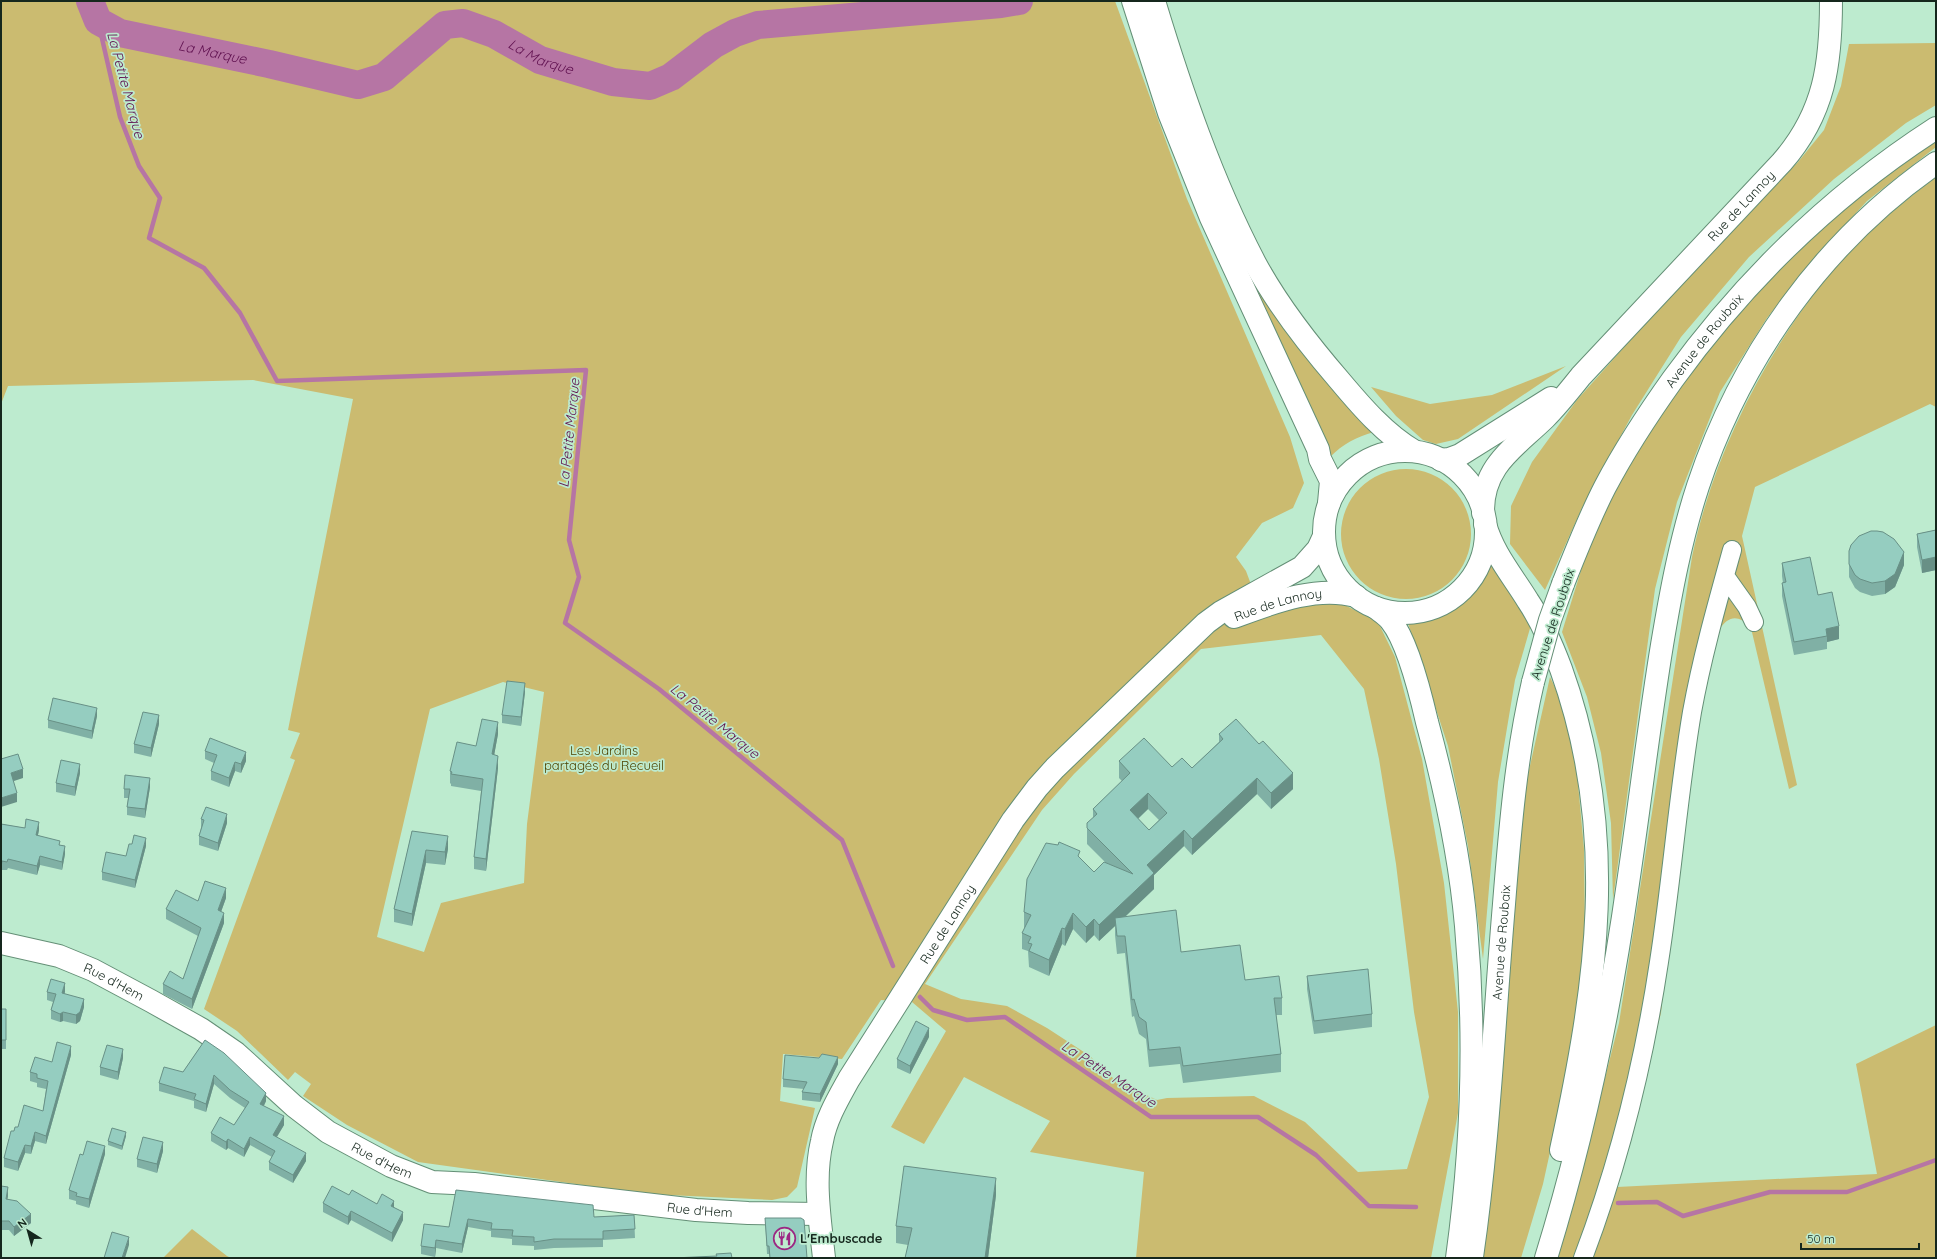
<svg xmlns="http://www.w3.org/2000/svg" width="1937" height="1259" font-family="Quicksand,sans-serif">
  <style>
    .green { fill: #cbbb70; fill-rule: evenodd }
    .lines { fill: none; stroke-linecap: round; stroke-linejoin: round }
    .stream { stroke: #b675a4; stroke-width: 4.5 }
    .river { stroke: #b675a4; stroke-width: 28 }
    .minor-casing { stroke: #648f76; stroke-width: 20 }
    .tertiary-casing { stroke: #648f76; stroke-width: 24 }
    .secondary-casing { stroke: #648f76; stroke-width: 24 }
    .trunk-casing { stroke: #648f76; stroke-width: 24 }
    .minor { stroke: #fff; stroke-width: 18 }
    .tertiary { stroke: #fff; stroke-width: 22 }
    .secondary { stroke: #fff; stroke-width: 22 }
    .trunk { stroke: #fff; stroke-width: 22 }
    .trunk-bridge-casing { stroke: #648f76; stroke-width: 24; stroke-linecap: butt }
    .trunk-bridge { stroke: #fff; stroke-width: 22 }
    .wall { fill: #80b0a5; fill-rule: evenodd }
    .shaded-wall { fill: #689086 }
    .building { fill: #95cdc0; stroke: #689086; fill-rule: evenodd }
    .labels { text-anchor: middle; stroke-width: 3.5; stroke-linejoin: round; paint-order: stroke }
    .street-label { font-size: 13px; fill: #15271d; stroke: #bdebcf }
    .park-label { font-size: 13px; fill: #4e4300; stroke: #bdebcf }
    .poi-label { font-size: 13px; font-weight: bold; fill: #15271d; stroke: #bdebcf; text-anchor: start }
    .water-label { font-size: 14px; font-style: italic; fill: #601150; stroke: #bdebcf }
  </style>
  <rect width="100%" height="100%" fill="#bdebcf"/>
  <!-- green -->
  <path class="green" d="M1,1H1115L1187,199L1290,437L1304,483L1293,508L1262,523L1236,557L1246,571L1262,614L1331,598L1378,622L1395,657L1422,759L1444,883L1458,1012V1113L1431,1258H1136L1144,1172L1030,1152L1050,1121L964,1077L924,1144L891,1127L946,1031L912,1002L881,1000L842,1059L783,1054L780,1101L815,1108L797,1187L787,1197L772,1200L647,1194L418,1162L347,1125L303,1096L311,1084L295,1072L288,1080L237,1031L204,1009L295,760L290,758L300,733L288,730L353,399L253,380L8,386L1,404ZM1321,635L1364,689L1379,759L1396,864L1414,1012L1429,1097L1407,1169L1358,1172L1305,1122L1254,1096L1167,1098L1157,1100L1115,1080L1090,1056L1047,1028L1007,1006L961,999L925,984L1042,810L1074,774L1201,649ZM503,682L544,692L527,824L524,883L441,903L424,952L377,937L430,709Z
    M1936,43V105L1906,123L1834,179L1749,257L1681,337L1632,415L1582,508L1545,590L1510,544L1511,506L1532,462L1577,400L1675,290L1798,162L1824,130L1841,86L1849,44Z
    M1936,141V147L1867,201L1811,262L1767,318L1720,392L1677,502L1655,589L1613,900L1611,823L1601,753L1587,697L1562,632L1587,551L1624,468L1726,323L1798,248L1849,203Z
    M1936,177V407L1930,404L1755,487L1742,536L1797,785L1789,789L1751,628C1730,604 1718,629 1710,649L1683,806L1661,1013L1617,1187L1877,1174L1856,1064L1936,1025V1258H1555L1579,1180L1619,1023L1692,557C1710,470 1749,386 1800,313C1808,303 1815,291 1823,281C1856,241 1895,208 1936,177Z
    M1247,270L1374,432C1356,437 1343,444 1330,457Z
    M1566,366L1458,439L1436,444L1423,440L1396,416L1371,387L1430,404L1492,395Z
    M1341 534a65 65 0 1 1 130 0a65 65 0 1 1-130 0Z
    M1491,563L1531,625L1515,680L1498,782L1483,959L1468,846L1448,746L1408,623C1435,619 1459,610 1477,588C1483,581 1487,571 1491,563Z
    M1550,677L1564,706L1576,762L1584,849L1585,933L1579,1005L1566,1079L1543,1184L1521,1258H1482L1525,788Z
    M192,1229L227,1256L231,1258H163Z"/>
  <g class="lines">
    <!-- stream -->
    <path class="stream" d="M98,21L120,117L139,166L160,198L149,238L204,268L240,313L277,381L586,370L569,540L579,577L565,623L659,689L842,840L893,966
      M920,997L933,1010L967,1020L1005,1017L1151,1117H1258L1316,1155L1369,1206L1416,1207
      M1618,1203L1657,1202L1683,1216L1770,1192H1847L1936,1160"/>
    <!-- river -->
    <path class="river" id="s1" d="M90,1L98,21L120,33L269,64L358,85L384,77L445,25L463,23L494,34L540,60L613,82L650,86L671,77L713,45L735,33L758,25L1001,4L1019,1"/>
    <defs>
      <path id="minor" d="M1725,576L1747,607L1754,622
        M1583,1258C1619,1163 1644,1062 1659,962C1672,879 1678,795 1692,712C1702,657 1717,604 1732,550"/>
      <g id="tertiary">
        <path d="M1441,460L1449,459L1460,455L1551,398"/>
        <path id="s2" d="M1483,513C1482,466 1514,448 1545,418C1558,405 1569,391 1581,376L1782,162C1825,113 1831,63 1831,1"/>
        <path id="s3" d="M1,943L59,956L93,970L151,1001L201,1029L236,1053L294,1106L328,1132L391,1166L432,1182L474,1184L696,1210L748,1213L819,1214"/>
      </g>
      <g id="secondary">
        <path id="s4" d="M1234,617C1272,603 1316,585 1356,596"/>
        <path id="s5" d="M824,1258C820,1220 813,1179 822,1141C826,1119 838,1099 849,1079L1013,820L1037,788L1055,768L1206,623L1221,612L1302,567L1318,549L1324,536"/>
      </g>
      <g id="trunk">
        <path d="M1133,1L1169,113L1211,218L1318,449L1320,459L1331,481L1329,503"/>
        <path d="M1154,1C1181,90 1212,181 1255,263C1278,306 1308,344 1340,381C1361,406 1385,434 1414,451"/>
        <circle cx="1405" cy="532" r="81"/>
        <path d="M1485,524C1493,553 1512,575 1528,601C1542,622 1552,645 1561,669C1620,833 1597,984 1561,1150"/>
        <path id="s6" d="M1563,584C1576,551 1589,518 1605,487C1625,449 1648,414 1673,379C1745,280 1832,195 1936,128"/>
        <path d="M1376,608C1381,612 1387,615 1391,621C1407,641 1421,696 1427,722C1445,788 1460,857 1466,926C1476,1036 1472,1149 1457,1258"/>
        <path id="s7" d="M1472,1257C1489,1140 1494,1021 1504,904C1510,829 1516,755 1533,682"/>
        <path d="M1546,1258C1584,1135 1610,1010 1628,883C1640,803 1649,724 1662,645C1671,591 1681,538 1698,486C1741,356 1824,241 1936,163"/>
      </g>
    </defs>
    <!-- minor casing -->
    <use href="#minor" class="minor-casing"/>
    <!-- tertiary casing -->
    <use href="#tertiary" class="tertiary-casing"/>
    <!-- secondary casing -->
    <use href="#secondary" class="secondary-casing"/>
    <!-- trunk casing -->
    <use href="#trunk" class="trunk-casing"/>
    <!-- minor -->
    <use href="#minor" class="minor"/>
    <!-- tertiary -->
    <use href="#tertiary" class="tertiary"/>
    <!-- secondary -->
    <use href="#secondary" class="secondary"/>
    <!-- trunk -->
    <use href="#trunk" class="trunk"/>
    <defs>
      <path id="trunk-bridge" d="M1533,682L1550,620L1563,584"/>
    </defs>
    <!-- trunk-bridge casing -->
    <use href="#trunk-bridge" class="trunk-bridge-casing"/>
    <!-- trunk-bridge -->
    <use href="#trunk-bridge" class="trunk-bridge"/>
  </g>
  <!-- wall -->
  <path class="wall" d="M1936,530V570L1922,573L1917,547V534Z
    M1849,551L1904,565L1895,587L1885,594L1872,596L1860,592L1855,588L1849,577Z
    M1782,563L1818,595L1839,639L1827,642V649L1794,655L1782,596V583H1783L1782,576Z
    M525,692L521,726L502,723V715Z
    M97,716L92,739L48,728V720Z
    M159,724L151,757L134,753V744Z
    M498,734L494,755L498,768L486,871L474,869V857L481,791L451,786V784L450,783V771L476,746Z
    M1219,734L1293,789L1271,809L1257,794L1192,855L1184,846L1154,875V889L1125,917L1181,952L1245,980L1282,998V1015H1276L1281,1054V1072L1183,1083L1180,1064L1149,1067L1146,1039L1139,1034L1134,1016L1132,1017L1125,953L1117,954L1115,935V926L1099,941L1094,935L1086,943L1073,929L1065,946L1062,944L1049,976L1029,967L1028,951L1022,949V933L1025,928H1024V912L1080,858L1094,872L1105,862L1087,844V823L1093,818V809L1122,781L1119,778V761L1172,767L1192,768L1219,742ZM1148,809L1159,820L1149,830L1138,819Z
    M205,751L246,761L241,773L235,771L229,787L211,780V771L214,763L205,759Z
    M80,773L75,796L56,792V783Z
    M150,787L145,818L127,815V807L128,798H124V789Z
    M201,819L227,823L218,851L199,845V836L201,828Z
    M1,824L25,828L39,830L38,835L60,845L65,854L62,870L40,865L37,875L8,868L7,870H2Z
    M412,831L448,849L445,865L426,863L412,926L394,922V909Z
    M146,846L135,888L102,880V872L126,856Z
    M226,898L221,912L224,923L192,1009L163,994V984L183,979L198,936L166,919V909L198,901Z
    M1307,976L1372,1014V1027L1314,1034L1307,989Z
    M47,992H65L64,993L84,1007L80,1021L76,1024L63,1021L60,1022L51,1019V1010L53,1002L47,1000Z
    M1,1009H6V1049H1Z
    M929,1037L910,1074L897,1068V1059Z
    M205,1040L266,1101L264,1106L284,1125L277,1137L306,1161L293,1183L269,1170V1162L272,1157L250,1145L244,1157L228,1148L226,1150L211,1141V1133L234,1125L245,1108L230,1098L214,1084L206,1112L194,1108V1101L159,1091V1083L183,1072Z
    M71,1055L46,1144L35,1141L31,1154L25,1153L18,1171L4,1167V1158L14,1131L43,1111L46,1089L37,1087V1083L30,1081V1072Z
    M123,1058L118,1080L100,1075V1067Z
    M819,1058L838,1064L820,1102L802,1100V1092L804,1089L783,1087V1079Z
    M126,1136L122,1150L108,1145V1141Z
    M163,1151L157,1173L137,1167V1159Z
    M105,1154L89,1208L76,1204V1201L69,1199V1190L83,1155Z
    M1,1186L8,1196L7,1199L31,1223L14,1236L9,1230H1Z
    M456,1190L594,1217L634,1215L635,1238L603,1240V1247L554,1248L534,1250V1246L512,1245V1239L491,1237V1231L468,1227L462,1253L436,1248L435,1257L421,1254V1246L449,1227Z
    M349,1195L377,1204L394,1207L403,1220L392,1242L351,1220L348,1225L323,1212V1203Z
    M996,1195L988,1258H905L908,1245L896,1243V1226Z
    M765,1218L807,1258H770L769,1254H767Z"/>
  <!-- shaded-wall -->
  <path class="shaded-wall" d="M1904,552V565L1895,587L1885,594V581Z
    M1936,557V570L1922,573V560Z
    M1839,626V639L1827,642V636L1826,629Z
    M525,683V692L521,726V717Z
    M97,708V716L92,739V731Z
    M159,715V724L151,757V748Z
    M498,722V734L492,767V754Z
    M246,752V761L241,773V764Z
    M498,756V768L486,871V859Z
    M235,762V771L229,787V778Z
    M80,764V773L75,796V787Z
    M23,769V778L11,782V773Z
    M1293,773V789L1271,809V793Z
    M150,778V787L145,818V809Z
    M1257,778V794L1192,855V839Z
    M17,793V802L1,807V798Z
    M1148,793V809L1130,826V810Z
    M227,814V823L218,851V843Z
    M39,822V830L36,843V835Z
    M1184,830V846L1154,875V889L1115,926V918V926L1099,941V925L1147,865Z
    M448,836V849L445,865V852Z
    M146,838V846L135,888V880Z
    M65,846V854L62,870V862Z
    M426,850V863L412,926V914Z
    M40,856V865L37,875V866Z
    M2,861V870L1,875V867Z
    M226,888V898L218,920V910Z
    M224,913V923L192,1009V999Z
    M1073,913V929L1065,946V929Z
    M1094,919V935L1086,943V927Z
    M1062,928V944L1049,976V960Z
    M65,983V992L62,1001V993Z
    M84,999V1007L80,1021L76,1024V1015Z
    M63,1012V1021L60,1022V1014Z
    M929,1028V1037L910,1074V1066Z
    M71,1046V1055L46,1144V1136Z
    M123,1049V1058L118,1080V1072Z
    M838,1057V1064L820,1102V1094Z
    M214,1075V1084L206,1112V1104Z
    M266,1093V1101L260,1113V1104Z
    M284,1116V1125L273,1143V1135Z
    M35,1132V1141L31,1154V1146Z
    M126,1132V1136L122,1150V1146Z
    M250,1137V1145L244,1157V1149Z
    M228,1139V1148L226,1150V1142Z
    M163,1142V1151L157,1173V1164Z
    M25,1145V1153L18,1171V1162Z
    M105,1146V1154L89,1208V1199Z
    M306,1153V1161L293,1183V1175Z
    M996,1178V1195L988,1258H985Z
    M8,1187V1196L6,1208V1199Z
    M394,1201V1210L391,1206Z
    M351,1211V1220L348,1225V1217Z
    M403,1212V1220L392,1242V1233Z
    M31,1214V1223L14,1236V1227Z
    M468,1219V1227L462,1253V1244Z
    M129,1237V1245L125,1258H122Z
    M436,1240V1248L435,1257V1248Z"/>
  <!-- building -->
  <path class="building" d="M1936,530V557L1922,560L1917,534Z
    M1871,531H1877L1883,532L1894,539L1904,552L1895,574L1885,581L1872,583L1860,579L1855,575L1849,564V551L1851,545L1859,536Z
    M1810,557L1818,595L1832,592L1839,626L1826,629L1827,636L1794,642L1782,583L1786,582L1782,563Z
    M507,681L525,683L521,717L502,715Z
    M53,698L97,708L92,731L48,720Z
    M143,712L159,715L151,748L134,744Z
    M482,719L498,722L492,754L498,756L486,859L474,857L483,779L451,774L452,772L450,771L457,742L476,746Z
    M1236,719L1259,744L1263,741L1293,773L1271,793L1257,778L1192,839L1184,830L1147,865L1154,873L1099,925L1094,919L1086,927L1073,913L1065,929L1062,928L1049,960L1029,951L1032,944L1028,943L1031,937L1022,933L1031,915L1024,912L1027,879L1046,843L1058,845L1059,842L1080,851L1078,856L1094,872L1104,862L1133,874L1087,828V823L1097,814L1093,809L1130,773L1119,761L1144,738L1172,767L1182,758L1192,768L1223,739L1219,734ZM1148,793L1167,813L1149,830L1130,810Z
    M210,738L246,752L241,764L235,762L229,778L211,771L217,755L205,751Z
    M18,754L23,769L11,773L17,793L1,798V759Z
    M61,760L80,764L75,787L56,783Z
    M125,775L150,778L145,809L127,807L130,789H124Z
    M206,807L227,814L218,843L199,836L204,820L201,819Z
    M26,819L39,822L36,835L60,841L59,845L65,846L62,862L40,856L37,866L8,859L7,862L2,861L1,867V824L25,828Z
    M412,831L448,836L445,852L426,850L412,914L394,909Z
    M134,835L146,838L135,880L102,872L106,852L126,856L129,844H132Z
    M205,881L226,888L218,910L224,913L192,999L163,984L170,971L183,979L201,928L166,909L176,890L198,901Z
    M1176,910L1181,952L1240,945L1245,980L1279,976L1282,998H1274L1281,1054L1183,1066L1180,1047L1149,1050L1146,1022L1139,1017L1134,999L1132,1000L1125,936H1117L1115,918Z
    M1368,969L1372,1014L1314,1021L1307,976Z
    M51,979L65,983L62,993L84,999L80,1012L76,1015L63,1012L60,1014L51,1010L56,994L47,992Z
    M1,1009H6V1040H1Z
    M916,1021L929,1028L910,1066L897,1059Z
    M205,1040L224,1053L266,1093L260,1104L284,1116L273,1135L306,1153L293,1175L269,1162L275,1151L250,1137L244,1149L228,1139L226,1142L211,1133L220,1117L234,1125L249,1102L230,1090L214,1075L206,1104L194,1099L196,1094L159,1083L164,1067L183,1072Z
    M57,1042L71,1046L46,1136L35,1132L31,1146L25,1145L18,1162L4,1158L11,1131H14L15,1127H18L24,1105L43,1111L48,1081L37,1078V1074L30,1072L35,1057L52,1062Z
    M107,1045L123,1049L118,1072L100,1067Z
    M822,1054L838,1057L820,1094L802,1092L807,1082L783,1079L785,1055L819,1058Z
    M112,1128L126,1132L122,1146L108,1141Z
    M143,1137L163,1142L157,1164L137,1159Z
    M87,1141L105,1146L89,1199L76,1196L77,1193L69,1190L80,1154L83,1155Z
    M904,1166L996,1178L985,1258H905L912,1228L896,1226Z
    M1,1186L8,1187L6,1199L17,1201L31,1214L14,1227L9,1221H1Z
    M332,1186L349,1195L352,1190L377,1204L382,1194L394,1201L391,1206L403,1212L392,1233L351,1211L348,1217L323,1203Z
    M456,1190L593,1205L594,1217L634,1215L635,1229L603,1231V1239H554L534,1242V1237L512,1236L513,1230L491,1229L492,1223L468,1219L462,1244L436,1240L435,1248L421,1246L424,1224L449,1227Z
    M765,1218H801L804,1220L807,1258H770L769,1246H767Z
    M112,1232L129,1237L122,1258H104Z
    M731,1253L732,1258H673L717,1256L716,1254Z"/>
  <!-- icons -->
  <defs>
    <symbol id="restaurant-ring" viewBox="-11 -11 22 22"><circle r="9.5" fill="#bdebcf" stroke="#9c2783" stroke-width="1.5"/><path d="M-5-6h1v4h1v-4h1v4h1v-4h1v5L-1.5 .5V6h-2V.5L-5-1ZM5-6V6H3V1.5H1.5Q1.5-4 5-6Z" fill="#9c2783"/></symbol>
  </defs>
  <g fill-rule="evenodd">
    <use href="#restaurant-ring" x="772" y="1226" width="25" height="25"/>
  </g>
  <g class="labels">
    <!-- street labels -->
    <g class="street-label">
      <text dy="5" stroke="none"><textPath href="#s2" startOffset="407">Rue de Lannoy</textPath></text>
      <text dy="5" stroke="none"><textPath href="#s6" startOffset="283">Avenue de Roubaix</textPath></text>
      <text dy="5" stroke="none"><textPath href="#s4" startOffset="46">Rue de Lannoy</textPath></text>
      <text transform="translate(1552 624) rotate(-72)" y="5">Avenue de Roubaix</text>
      <text dy="5" stroke="none"><textPath href="#s5" startOffset="369">Rue de Lannoy</textPath></text>
      <text dy="5" stroke="none"><textPath href="#s7" startOffset="316">Avenue de Roubaix</textPath></text>
      <text dy="5" stroke="none"><textPath href="#s3" startOffset="120">Rue d'Hem</textPath></text>
      <text dy="5" stroke="none"><textPath href="#s3" startOffset="444">Rue d'Hem</textPath></text>
      <text dy="5" stroke="none"><textPath href="#s3" startOffset="768">Rue d'Hem</textPath></text>
    </g>
    <!-- park labels -->
    <g class="park-label">
      <text x="604" y="755">Les Jardins<tspan x="604" dy="15">partagés du Recueil</tspan></text>
    </g>
    <!-- poi labels -->
    <g class="poi-label">
      <text x="800" y="1243">L'Embuscade</text>
    </g>
    <!-- water labels -->
    <g class="water-label">
      <text dy="5" stroke="none"><textPath href="#s1" startOffset="141">La Marque</textPath></text>
      <text dy="5" stroke="none"><textPath href="#s1" startOffset="501">La Marque</textPath></text>
      <text transform="translate(126 85) rotate(75)" y="5">La Petite Marque</text>
      <text transform="translate(569 433) rotate(-84)" y="5">La Petite Marque</text>
      <text transform="translate(715 721) rotate(39)" y="5">La Petite Marque</text>
      <text transform="translate(1109 1074) rotate(33)" y="5">La Petite Marque</text>
    </g>
  </g>
  <!-- border -->
  <rect width="1937" height="1259" fill="none" stroke="#15271d" stroke-width="4"/>
  <!-- north arrow -->
  <g transform="translate(28 1231) rotate(323)" stroke="#bdebcf" stroke-width="3" paint-order="stroke">
  <path d="M0-3L7 15L0 10L-7 15Z" fill="#15271d"/>
  <text y="-6" font-size="11" font-weight="bold" text-anchor="middle" fill="#15271d">N</text>
  </g>
  <!-- scale -->
  <path d="M1801 1243v6h118v-6" fill="none" stroke="#15271d" stroke-width="2"/>
  <text x="1807" y="1243" font-size="12" fill="#15271d" stroke="#bdebcf" stroke-width="3" paint-order="stroke">50 m</text>
</svg>
